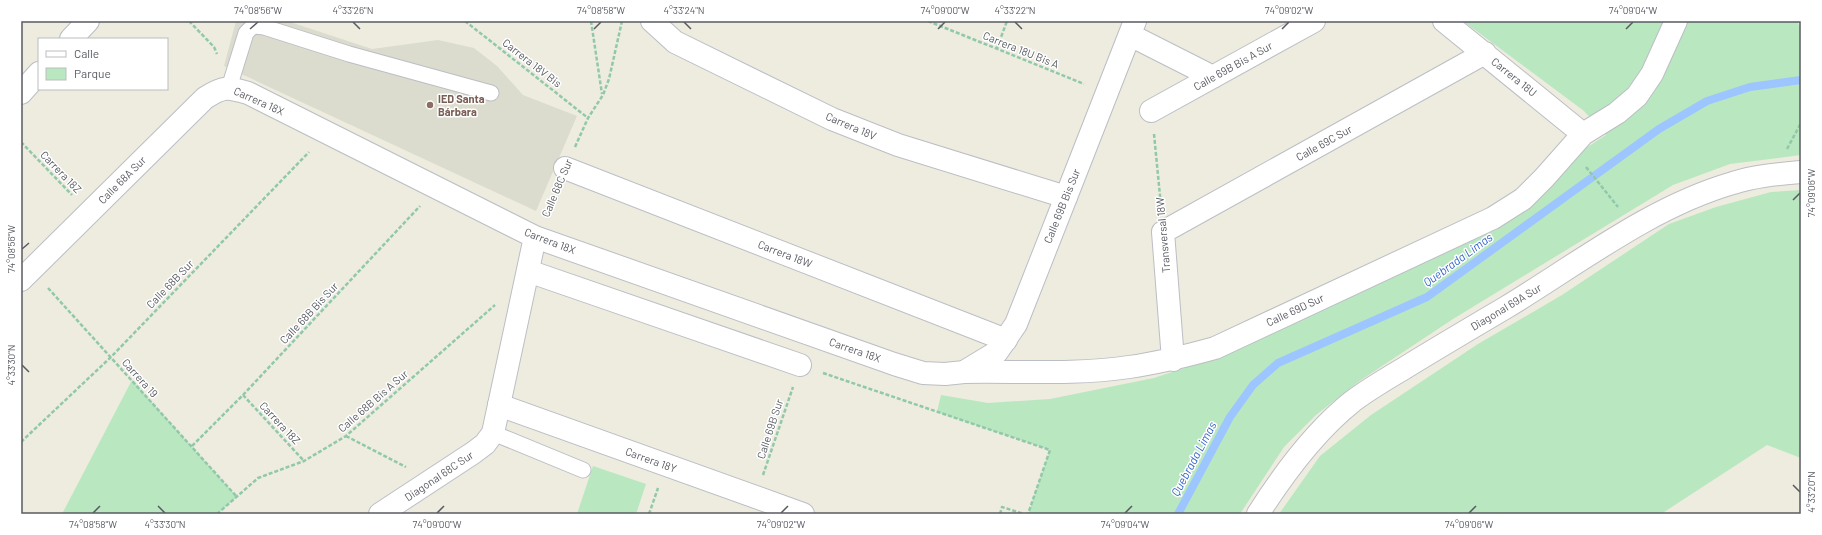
<svg xmlns="http://www.w3.org/2000/svg" width="1822" height="535" font-family="Barlow,sans-serif">
  <style>
    .education { fill: #dcdcce }
    .green { fill: #b9e7c0 }
    .lines { fill: none; stroke-linecap: round; stroke-linejoin: round }
    .stream { stroke: #9dc5ff; stroke-width: 8 }
    .service-casing { stroke: #bcbec5; stroke-width: 17 }
    .minor-casing { stroke: #bcbec5; stroke-width: 24 }
    .tertiary-casing { stroke: #bcbec5; stroke-width: 24 }
    .path { stroke: #92c8aa; stroke-width: 2.5; stroke-dasharray: 4 2; stroke-linecap: butt }
    .service { stroke: #fff; stroke-width: 15 }
    .minor { stroke: #fff; stroke-width: 22 }
    .tertiary { stroke: #fff; stroke-width: 22 }
    .ticks { fill: none; stroke: #585b62; stroke-width: 1.5 }
    .education-dot { fill: #8d6e63; stroke: #fff; stroke-width: 1.5 }
    .labels { text-anchor: middle; stroke-width: 3; stroke-linejoin: round; paint-order: stroke }
    .street-label { font-size: 11px; fill: #585b62; stroke: #fff }
    .education-label { font-size: 11px; font-weight: bold; fill: #785e54; stroke: #fff; text-anchor: start }
    .water-label { font-size: 12px; font-style: italic; fill: #3767cb; stroke: #fff }
    .neatline { fill: none; stroke: #585b62; stroke-width: 1.5 }
    .ticks-label { font-size: 10px; text-anchor: middle; fill: #585b62 }
  </style>
  <rect width="100%" height="100%" fill="#edecdf"/>
  <!-- education -->
  <path class="education" d="M236,21H287L372,49L438,40L474,48L497,66L523,95L577,116L536,211L224,66Z"/>
  <!-- green -->
  <path class="green" d="M1463,21H1797L1801,29V155L1730,164L1673,185L1453,319L1361,380L1316,415L1284,447L1240,514H1028L1050,450L937,412L941,395L988,403L1050,399L1154,378L1217,357L1513,195L1606,135L1584,111Z
    M1801,190V458L1767,445L1661,514H1279L1320,456L1371,415L1478,344L1562,295L1669,224L1716,207L1771,192Z
    M132,380L237,497L217,514H62Z
    M593,466L646,484L636,514H577Z"/>
  <g class="lines">
    <!-- stream -->
    <path class="stream" d="M1178,514L1230,417L1253,385L1278,363L1427,297L1659,129L1707,101L1750,87L1801,80"/>
    <defs>
      <path id="service" d="M229,88L246,33L253,26L264,27L349,54L491,93
        M493,433L583,470"/>
      <path id="minor" d="M1444,21L1583,134
        M1130,35L1213,77
        M71,39L88,21
        M21,93L39,73
        M1151,111L1314,21
        M565,168L1006,340
        M1066,197L1135,21
        M528,271L800,365
        M1173,360L1163,232L1485,53
        M964,372C1018,371 1075,375 1129,367C1158,363 1186,356 1215,348L1493,218L1523,199L1544,178L1583,134L1617,113L1637,96L1652,74L1676,21
        M499,405L803,514"/>
      <path id="tertiary" d="M21,280L205,98C224,86 227,87 248,93L535,237L894,364L923,373L945,374L964,372L997,352L1016,324L1066,197L898,145L832,119L675,42L652,21
        M380,514L473,453L485,444L493,433L535,237
        M1258,514C1284,473 1315,431 1353,401C1369,389 1386,379 1403,369C1437,348 1471,328 1505,308C1578,264 1650,207 1733,183C1754,176 1779,174 1801,172"/>
    </defs>
    <!-- service casing -->
    <use href="#service" class="service-casing"/>
    <!-- minor casing -->
    <use href="#minor" class="minor-casing"/>
    <!-- tertiary casing -->
    <use href="#tertiary" class="tertiary-casing"/>
    <!-- path -->
    <path class="path" d="M189,21L214,47L217,54
      M465,21L588,118
      M591,21L602,94
      M928,21L1084,84
      M997,48L1007,21
      M1154,134L1161,206
      M21,142L72,195
      M575,147L588,118L603,95L609,79L622,21
      M1787,149L1801,123
      M1586,167L1618,207
      M545,215L556,190
      M48,288L237,497
      M823,373L1050,450L1028,514
      M243,395L304,461
      M346,436L406,467
      M21,442L111,357L309,152
      M192,446L243,395L420,206
      M763,475L793,387
      M217,514L258,478L304,461L346,436L495,305
      M649,514L658,488
      M1000,514L1002,507L1024,514"/>
    <!-- service -->
    <use href="#service" class="service"/>
    <!-- minor -->
    <use href="#minor" class="minor"/>
    <!-- tertiary -->
    <use href="#tertiary" class="tertiary"/>
  </g>
  <!-- ticks -->
  <path class="ticks" d="M353,22L360,29M684,22L691,29M1015,22L1022,29M250,29L258,22M594,29L601,22M938,29L945,22M1282,29L1289,22M1626,29L1633,22M1793,200L1800,193M22,249L29,243M22,365L29,372M1793,485L1800,492M158,506L165,513M93,513L100,506M437,513L444,506M781,513L788,506M1125,513L1132,506M1469,513L1476,506"/>
  <!-- markers -->
  <circle class="education-dot" cx="430" cy="105" r="4"/>
  <g class="labels">
    <!-- street labels -->
    <g class="street-label">
      <text transform="translate(1021 50) rotate(22)" y="4">Carrera 18U Bis A</text>
      <text transform="translate(532 63) rotate(38)" y="4">Carrera 18V Bis</text>
      <text transform="translate(1233 66) rotate(-29)" y="4">Calle 69B Bis A Sur</text>
      <text transform="translate(1514 77) rotate(39)" y="4">Carrera 18U</text>
      <text transform="translate(259 101) rotate(24)" y="4">Carrera 18X</text>
      <text transform="translate(851 126) rotate(23)" y="4">Carrera 18V</text>
      <text transform="translate(1324 143) rotate(-29)" y="4">Calle 69C Sur</text>
      <text transform="translate(61 172) rotate(46)" y="4">Carrera 18Z</text>
      <text transform="translate(122 180) rotate(-45)" y="4">Calle 68A Sur</text>
      <text transform="translate(557 188) rotate(-67)" y="4">Calle 68C Sur</text>
      <text transform="translate(1062 206) rotate(-68)" y="4">Calle 69B Bis Sur</text>
      <text transform="translate(1163 235) rotate(-95)" y="4">Transversal 18W</text>
      <text transform="translate(550 241) rotate(21)" y="4">Carrera 18X</text>
      <text transform="translate(785 254) rotate(21)" y="4">Carrera 18W</text>
      <text transform="translate(170 284) rotate(-46)" y="4">Calle 68B Sur</text>
      <text transform="translate(1506 307) rotate(-31)" y="4">Diagonal 69A Sur</text>
      <text transform="translate(1295 310) rotate(-25)" y="4">Calle 69D Sur</text>
      <text transform="translate(309 313) rotate(-47)" y="4">Calle 68B Bis Sur</text>
      <text transform="translate(855 350) rotate(19)" y="4">Carrera 18X</text>
      <text transform="translate(140 378) rotate(48)" y="4">Carrera 19</text>
      <text transform="translate(373 401) rotate(-41)" y="4">Calle 68B Bis A Sur</text>
      <text transform="translate(280 423) rotate(47)" y="4">Carrera 18Z</text>
      <text transform="translate(770 429) rotate(-72)" y="4">Calle 69B Sur</text>
      <text transform="translate(651 460) rotate(20)" y="4">Carrera 18Y</text>
      <text transform="translate(439 476) rotate(-34)" y="4">Diagonal 68C Sur</text>
    </g>
    <!-- education labels -->
    <g class="education-label">
      <text x="438" y="103">IED Santa<tspan x="438" dy="13">Bárbara</tspan></text>
    </g>
    <!-- water labels -->
    <g class="water-label">
      <text transform="translate(1458 260) rotate(-36)" y="4">Quebrada Limas</text>
      <text transform="translate(1194 459) rotate(-62)" y="4">Quebrada Limas</text>
    </g>
  </g>
  <!-- border -->
  <rect width="1822" height="535" fill="none" stroke="#ffffff" stroke-width="44"/>
  <!-- legend -->
  <rect x="38" y="38" width="130" height="52" fill="#ffffff" stroke="#bcbdc0"/>
  <rect x="46" y="51" width="20" height="6" fill="#ffffff" stroke="#bcbdc0"/>
  <text x="74" y="58" font-size="12" fill="#585b62">Calle</text>
  <rect x="46" y="68" width="20" height="12" fill="#b9e7c0" stroke="#bcbdc0"/>
  <text x="74" y="78" font-size="12" fill="#585b62">Parque</text>
  <rect x="22" y="22" width="1778" height="491" class="neatline"/>
  <g class="ticks-label">
    <text x="258" y="14">74°08'56"W</text>
    <text x="353" y="14">4°33'26"N</text>
    <text x="601" y="14">74°08'58"W</text>
    <text x="684" y="14">4°33'24"N</text>
    <text x="945" y="14">74°09'00"W</text>
    <text x="1015" y="14">4°33'22"N</text>
    <text x="1289" y="14">74°09'02"W</text>
    <text x="1633" y="14">74°09'04"W</text>
    <text transform="translate(1811 193) rotate(-90)" y="4">74°09'06"W</text>
    <text transform="translate(11 249) rotate(-90)" y="4">74°08'56"W</text>
    <text transform="translate(11 365) rotate(-90)" y="4">4°33'30"N</text>
    <text transform="translate(1811 492) rotate(-90)" y="4">4°33'20"N</text>
    <text x="93" y="528">74°08'58"W</text>
    <text x="165" y="528">4°33'30"N</text>
    <text x="437" y="528">74°09'00"W</text>
    <text x="781" y="528">74°09'02"W</text>
    <text x="1125" y="528">74°09'04"W</text>
    <text x="1469" y="528">74°09'06"W</text>
  </g>
</svg>
